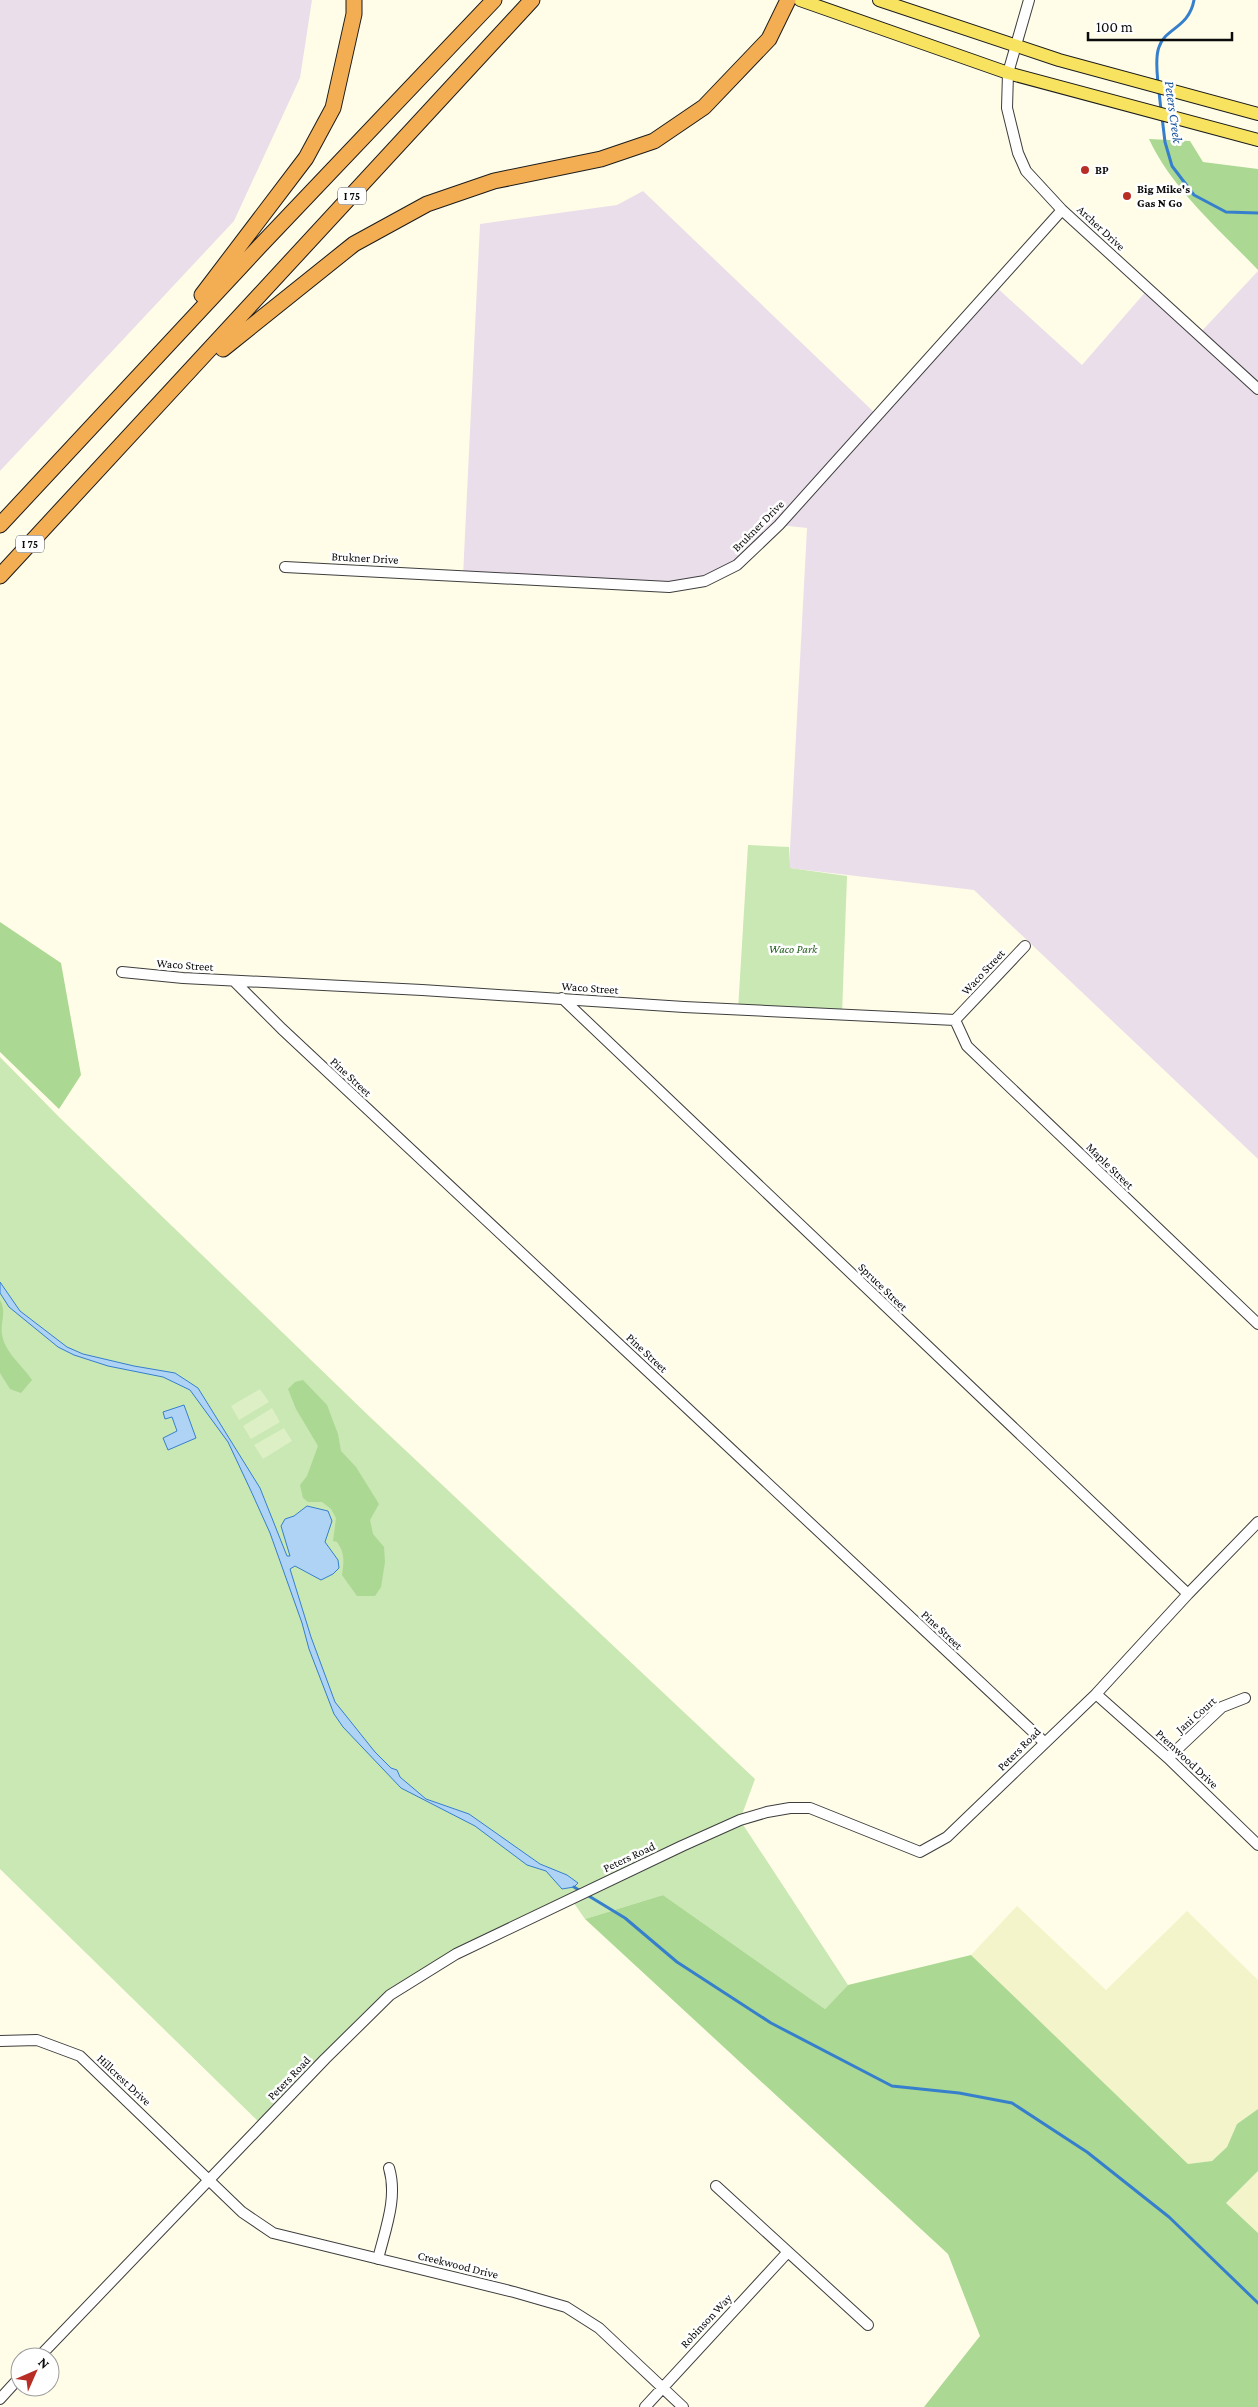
<svg xmlns="http://www.w3.org/2000/svg" width="1258" height="2407" font-family="'Crimson Pro',serif">
  <style>
    .industrial { fill: #eadeea }
    .farmland { fill: #f3f4ca }
    .green { fill: #c9e8b3 }
    .forest { fill: #abd893 }
    .pitch { fill: #dcefc5 }
    .water { fill: #aed3f5; stroke: #367fcc }
    .lines { fill: none; stroke-linecap: round; stroke-linejoin: round }
    .stream { stroke: #367fcc; stroke-width: 3 }
    .minor-casing { stroke: #3e3e3e; stroke-width: 12 }
    .major-casing { stroke: #1c1c1c; stroke-width: 14 }
    .highway-casing { stroke: #1c1c1c; stroke-width: 17 }
    .minor { stroke: #fff; stroke-width: 10 }
    .major { stroke: #f8e360; stroke-width: 12 }
    .highway { stroke: #f3ad52; stroke-width: 15 }
    .poi-dot { fill: #b82e25; stroke: #fff; stroke-width: 2 }
    .labels { text-anchor: middle; stroke-width: 5; stroke-linejoin: round; paint-order: stroke }
    .shield { fill: #fff; stroke: #545454; stroke-width: 1 }
    .shield-label { font-size: 11px; font-weight: bold; fill: #0b0b0b }
    .poi-label { font-size: 12px; font-weight: bold; fill: #0b0b0b; stroke: #fff; text-anchor: start }
    .street-label { font-size: 12px; fill: #0b0b0b; stroke: #fff }
    .park-label { font-size: 12px; font-style: italic; fill: #23611d; stroke: #fff }
    .water-label { font-size: 14px; font-style: italic; fill: #16529a; stroke: #fff }
  </style>
  <rect width="100%" height="100%" fill="#fffde8"/>
  <!-- industrial -->
  <path class="industrial" d="M0,0H312L300,78L234,221L0,471Z
    M643,191L877,415L995,286L1082,365L1148,289L1198,335L1258,271V1159L974,890L789,868L807,528L779,525L757,547L705,581L669,587L463,576L480,224L617,205Z"/>
  <!-- farmland -->
  <path class="farmland" d="M1017,1906L1106,1990L1187,1911L1258,1980V2109L1237,2124L1227,2147L1212,2161L1188,2164L971,1955Z
    M1258,2171V2233L1226,2203Z"/>
  <!-- green -->
  <path class="green" d="M748,845L789,847L790,868L847,876L842,1014L738,1010Z
    M0,1057L60,1118L370,1417L755,1779L740,1820L848,1985L825,2009L663,1895L585,1919L571,1899L456,1954L390,1995L262,2125L0,1869Z"/>
  <!-- forest -->
  <path class="forest" d="M1149,139L1190,141L1203,162L1258,169V270C1220,230 1172,189 1149,139Z
    M0,922L61,963L81,1075L59,1109L0,1052Z
    M0,1300C7,1312 0,1322 2,1334C4,1352 23,1366 32,1380L21,1393L10,1389L0,1373Z
    M303,1380L327,1405L338,1434L341,1451L356,1467L379,1504L370,1520L373,1534L384,1547L385,1562L381,1587L375,1596H357L342,1575C344,1562 345,1553 337,1542L333,1541L336,1518L331,1509L322,1502H308L303,1498L300,1485L307,1476L318,1446L296,1409L288,1389L295,1382Z
    M663,1895L825,2009L848,1985L971,1955L1188,2164L1212,2161L1227,2147L1237,2124L1258,2109V2171L1226,2203L1258,2233V2407H924L980,2336L948,2254L585,1919Z"/>
  <!-- pitch -->
  <path class="pitch" d="M260,1389L269,1402L239,1420L231,1406Z
    M272,1408L280,1422L251,1439L243,1426Z
    M284,1428L292,1441L263,1459L254,1445Z"/>
  <!-- water -->
  <path class="water" d="M0,1282L20,1311L67,1347L83,1354L134,1366L175,1373L198,1388L260,1488L287,1556H290L281,1526L285,1519L294,1516L307,1506L328,1511L332,1521L325,1542L338,1560L339,1568L333,1574L321,1580L295,1566L290,1569L311,1637L335,1702L375,1752L391,1768L397,1770L400,1777L426,1799L469,1814L540,1864L567,1875L578,1883L574,1887L562,1889L546,1871L527,1865L475,1826L401,1788L343,1727L334,1714L309,1649L302,1623L270,1533L251,1491L228,1442L190,1390L163,1377L108,1366L74,1355L58,1347L9,1307L0,1293Z
    M184,1405L196,1438L168,1450L163,1438L177,1431L172,1417L165,1419L163,1412Z"/>
  <g class="lines">
    <!-- stream -->
    <path class="stream" d="M1158,83C1157,72 1155,57 1159,47C1165,28 1189,28 1194,0
      M1159,92L1161,110
      M1162,117L1165,142L1172,166L1194,195L1226,212L1258,213
      M574,1887L625,1918L677,1962L771,2023L892,2086L959,2093L1012,2103L1087,2152L1169,2217L1258,2303"/>
    <defs>
      <path id="minor" d="M1029,0L1008,73L1007,108L1018,153L1026,171L1062,210L1258,389
        M285,567L669,587L705,581L737,565L779,525L1062,210
        M122,972L183,978L422,990L684,1007L955,1020L1025,946
        M234,981L282,1029L1044,1742
        M562,998L1188,1594
        M955,1020L967,1046L1258,1324
        M1096,1694L1168,1758L1258,1845
        M1168,1758L1222,1707L1245,1698
        M0,2041L37,2040L80,2056L242,2212L273,2233L514,2292L566,2307L599,2328L683,2407
        M716,2186L868,2325
        M378,2259C385,2230 398,2198 389,2168
        M39,2357L325,2059L390,1995L456,1954L682,1846L740,1820L767,1812L790,1808H810L920,1852L947,1837L1096,1694L1188,1594L1258,1522
        M0,2399L20,2377
        M645,2407L787,2253"/>
      <path id="major" d="M800,0L1008,73L1258,140
        M879,0L1059,60L1258,114"/>
      <path id="highway" d="M202,295L306,158L333,108L354,14V0
        M223,349L354,244L427,204L494,181L601,159L654,141L704,107L769,39L788,0
        M0,525L259,247L494,0
        M0,576L532,0"/>
    </defs>
    <!-- minor casing -->
    <use href="#minor" class="minor-casing"/>
    <!-- major casing -->
    <use href="#major" class="major-casing"/>
    <!-- highway casing -->
    <use href="#highway" class="highway-casing"/>
    <!-- minor -->
    <use href="#minor" class="minor"/>
    <!-- major -->
    <use href="#major" class="major"/>
    <!-- highway -->
    <use href="#highway" class="highway"/>
  </g>
  <!-- markers -->
  <g class="poi-dot">
    <circle cx="1085" cy="170" r="5"/>
    <circle cx="1127" cy="196" r="5"/>
  </g>
  <g class="labels">
    <!-- shield labels -->
    <g class="shield">
      <rect x="338" y="187.5" width="28" height="17" rx="4"/>
      <rect x="16" y="535.5" width="28" height="17" rx="4"/>
    </g>
    <g class="shield-label">
      <text x="352" y="200">I 75</text>
      <text x="30" y="548">I 75</text>
    </g>
    <!-- poi labels -->
    <g class="poi-label">
      <text x="1095" y="174">BP</text>
      <text x="1137" y="193">Big Mike's<tspan x="1137" dy="14">Gas N Go</tspan></text>
    </g>
    <!-- street labels -->
    <g class="street-label">
      <text transform="translate(1101 228) rotate(43)" y="4">Archer Drive</text>
      <text transform="translate(758 526) rotate(-45)" y="4">Brukner Drive</text>
      <text transform="translate(365 558) rotate(3)" y="4">Brukner Drive</text>
      <text transform="translate(185 965) rotate(4)" y="4">Waco Street</text>
      <text transform="translate(983 972) rotate(-47)" y="4">Waco Street</text>
      <text transform="translate(590 988) rotate(4)" y="4">Waco Street</text>
      <text transform="translate(351 1077) rotate(43)" y="4">Pine Street</text>
      <text transform="translate(1110 1166) rotate(44)" y="4">Maple Street</text>
      <text transform="translate(883 1287) rotate(44)" y="4">Spruce Street</text>
      <text transform="translate(647 1353) rotate(43)" y="4">Pine Street</text>
      <text transform="translate(942 1630) rotate(43)" y="4">Pine Street</text>
      <text transform="translate(1196 1715) rotate(-41)" y="4">Jani Court</text>
      <text transform="translate(1019 1749) rotate(-45)" y="4">Peters Road</text>
      <text transform="translate(1187 1759) rotate(43)" y="4">Premwood Drive</text>
      <text transform="translate(629 1857) rotate(-25)" y="4">Peters Road</text>
      <text transform="translate(289 2078) rotate(-46)" y="4">Peters Road</text>
      <text transform="translate(124 2080) rotate(43)" y="4">Hillcrest Drive</text>
      <text transform="translate(458 2265) rotate(14)" y="4">Creekwood Drive</text>
      <text transform="translate(706 2321) rotate(-47)" y="4">Robinson Way</text>
    </g>
    <!-- park labels -->
    <g class="park-label">
      <text x="793" y="953">Waco Park</text>
    </g>
    <!-- water labels -->
    <g class="water-label">
      <text transform="translate(1174 112) rotate(82)" y="5">Peters Creek</text>
    </g>
  </g>
  <!-- north arrow -->
  <g transform="translate(35 2372) rotate(45)"><circle r="24" fill="#ffffff" stroke="#9d9d9d"/>
  <path d="M0-4L9 19L0 12L-9 19Z" fill="#b82e25"/>
  <text y="-8" font-size="14" font-weight="bold" text-anchor="middle" fill="#0b0b0b">N</text>
  </g>
  <!-- scale -->
  <path d="M1088 32v8h144v-8" fill="none" stroke="#0b0b0b" stroke-width="2.5"/>
  <text x="1096" y="32" font-size="15" fill="#0b0b0b" stroke="#ffffff" stroke-width="4" paint-order="stroke">100 m</text>
</svg>
